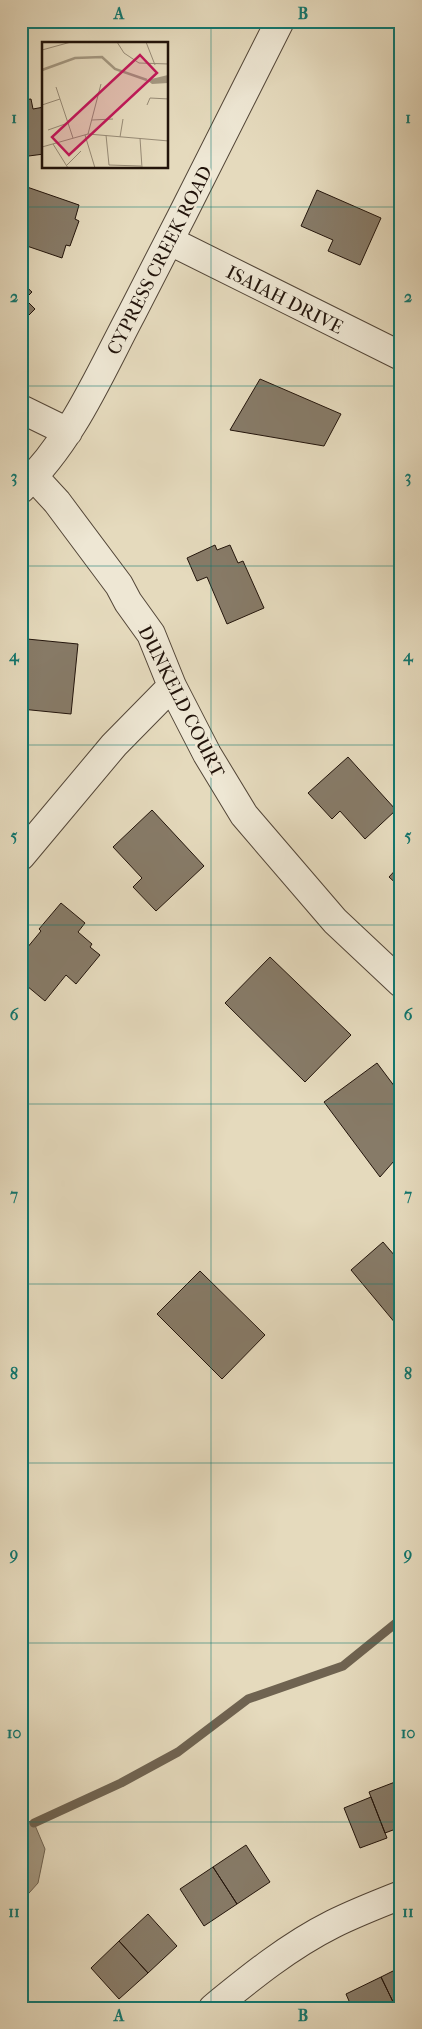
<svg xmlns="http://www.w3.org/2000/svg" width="422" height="2029" font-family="'IM FELL French Canon',serif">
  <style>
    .water { fill: #a39780; stroke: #6f6351 }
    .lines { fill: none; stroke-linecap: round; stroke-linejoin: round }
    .stream { stroke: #6f6351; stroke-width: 9 }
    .building { fill: #877b68; stroke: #22140b }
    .minor-casing { stroke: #534638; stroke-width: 30 }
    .minor { stroke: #eee7d4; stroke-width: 28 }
    .grid { fill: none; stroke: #0f766e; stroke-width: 1; stroke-opacity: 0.55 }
    .labels { text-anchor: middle; stroke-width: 5; stroke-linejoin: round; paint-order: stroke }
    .street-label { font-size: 19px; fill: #22140b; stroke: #eee7d4 }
    .inset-river { fill: none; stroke: #a39780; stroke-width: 2.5 }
    .inset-road { fill: none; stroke: #978b76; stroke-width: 1 }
    .view { fill: #c2185b; fill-opacity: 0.15; stroke: #c2185b; stroke-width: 2.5 }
    .inset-edge { fill: none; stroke: #22140b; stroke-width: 2.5 }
    .neatline { fill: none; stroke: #0f766e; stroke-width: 2 }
    .grid-label { font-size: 16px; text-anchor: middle; font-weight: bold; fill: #0f766e }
  </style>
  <rect width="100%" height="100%" fill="#e5dabd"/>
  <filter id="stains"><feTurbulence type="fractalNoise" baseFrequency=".004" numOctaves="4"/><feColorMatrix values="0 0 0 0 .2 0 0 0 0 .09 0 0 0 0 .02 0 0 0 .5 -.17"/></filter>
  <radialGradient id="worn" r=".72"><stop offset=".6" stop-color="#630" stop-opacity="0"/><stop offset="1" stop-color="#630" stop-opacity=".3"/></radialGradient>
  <!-- water -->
  <path class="water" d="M21,1819L34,1823L45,1849L38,1883L21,1902Z"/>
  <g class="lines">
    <!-- stream -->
    <path class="stream" d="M34,1823L121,1783L178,1752L248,1699L343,1666L401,1619"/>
  </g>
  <!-- building -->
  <path class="building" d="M401,87V105L394,102Z
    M31,99L33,109L44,107V154L21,157V100Z
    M27,187L79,205L75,219L79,221L70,246L66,245L62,258L21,244V220L23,214L21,213V205Z
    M317,190L381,218L360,265L328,251L333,240L301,226Z
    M21,282L32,292L25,299L35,309L21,323Z
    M260,379L341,414L324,446L230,430Z
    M215,545L217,550L230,545L238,563L243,561L264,608L227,624L207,577L197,581L187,558Z
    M27,639L78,644L71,714L21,709V688Z
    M348,757L396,810L365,839L340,811L332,819L308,793Z
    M152,810L204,866L156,911L133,887L142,878L113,847Z
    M401,864V888L389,877Z
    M61,903L85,923L78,932L92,944L90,947L100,955L76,984L66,975L45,1001L21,981V964L26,958L22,954L41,931L39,929Z
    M270,957L351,1035L305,1082L225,1003Z
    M377,1063L401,1095V1153L380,1177L324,1102Z
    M383,1242L401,1263V1330L351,1270Z
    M200,1271L265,1335L222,1379L157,1314Z
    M395,1782L399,1791H401V1827L385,1833L369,1792Z
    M371,1797L387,1838L360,1848L344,1808Z
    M246,1845L270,1882L237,1904L213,1867Z
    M213,1867L237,1904L204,1926L180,1889Z
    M148,1914L177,1946L148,1973L119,1941Z
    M119,1941L148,1973L119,1999L91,1968Z
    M401,1967V2008H396L381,1977Z
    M381,1977L396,2008H352L346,1994Z"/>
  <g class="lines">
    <defs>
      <path id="minor" d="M170,241L401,356
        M21,409L68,432
        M34,477L57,502L119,585L128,602L151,634L172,686L207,754L244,815L335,921L401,983
        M21,489C72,441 100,373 132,313C182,216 231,119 280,21
        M21,856L114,745L172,686
        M213,2008C251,1977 289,1946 333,1924C355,1913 378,1904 401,1895"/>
    </defs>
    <!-- minor casing -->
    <use href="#minor" class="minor-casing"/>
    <!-- minor -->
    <use href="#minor" class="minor"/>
  </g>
  <!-- grid -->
  <path class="grid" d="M211,21V2008M21,207H401M21,386H401M21,566H401M21,745H401M21,925H401M21,1104H401M21,1284H401M21,1463H401M21,1643H401M21,1822H401"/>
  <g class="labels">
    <!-- street labels -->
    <g class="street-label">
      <text transform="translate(159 260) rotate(-63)" y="7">CYPRESS CREEK ROAD</text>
      <text transform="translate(285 299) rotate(27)" y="7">ISAIAH DRIVE</text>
      <text transform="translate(182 701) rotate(63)" y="7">DUNKELD COURT</text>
    </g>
  </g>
  <!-- overview -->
  <g transform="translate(42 42)">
    <rect width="126" height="126" fill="#e5dabd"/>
    <path d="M126,33V41L110,42L105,38Z" fill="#a39780"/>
    <path class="inset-river" d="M0,28L33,16L60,15L73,27L105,38"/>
    <path class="inset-road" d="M75,0L82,11L97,21L127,22M104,0L113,23M0,8L29,0M14,45L31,96M0,63L18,57M105,63L108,56L127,57M50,78L71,77M6,88L26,81M46,92L59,42M43,93L53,126M64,93L67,123L99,124M78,95L81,77M98,96L100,126M11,102L26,126M0,105L46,92L127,99M25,123L39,109"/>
    <path class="view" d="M98,13L115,31L27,113L10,95Z"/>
    <rect width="126" height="126" class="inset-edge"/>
  </g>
  <!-- margin -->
  <rect width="422" height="2029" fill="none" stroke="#e5dabd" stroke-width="55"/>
  <rect x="28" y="28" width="366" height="1974" class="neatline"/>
  <g class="grid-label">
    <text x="119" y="19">A</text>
    <text x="303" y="19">B</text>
    <text x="14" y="123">1</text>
    <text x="408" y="123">1</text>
    <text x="14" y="302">2</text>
    <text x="408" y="302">2</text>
    <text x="14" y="482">3</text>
    <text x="408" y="482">3</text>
    <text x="14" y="661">4</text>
    <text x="408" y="661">4</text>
    <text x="14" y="841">5</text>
    <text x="408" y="841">5</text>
    <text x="14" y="1020">6</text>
    <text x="408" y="1020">6</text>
    <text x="14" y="1200">7</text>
    <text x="408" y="1200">7</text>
    <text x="14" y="1379">8</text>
    <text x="408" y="1379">8</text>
    <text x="14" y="1559">9</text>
    <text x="408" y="1559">9</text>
    <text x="14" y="1738">10</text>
    <text x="408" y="1738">10</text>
    <text x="14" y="1917">11</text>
    <text x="408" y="1917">11</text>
    <text x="119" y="2021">A</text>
    <text x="303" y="2021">B</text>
  </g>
  <rect width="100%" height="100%" filter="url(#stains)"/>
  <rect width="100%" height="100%" fill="url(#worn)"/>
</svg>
